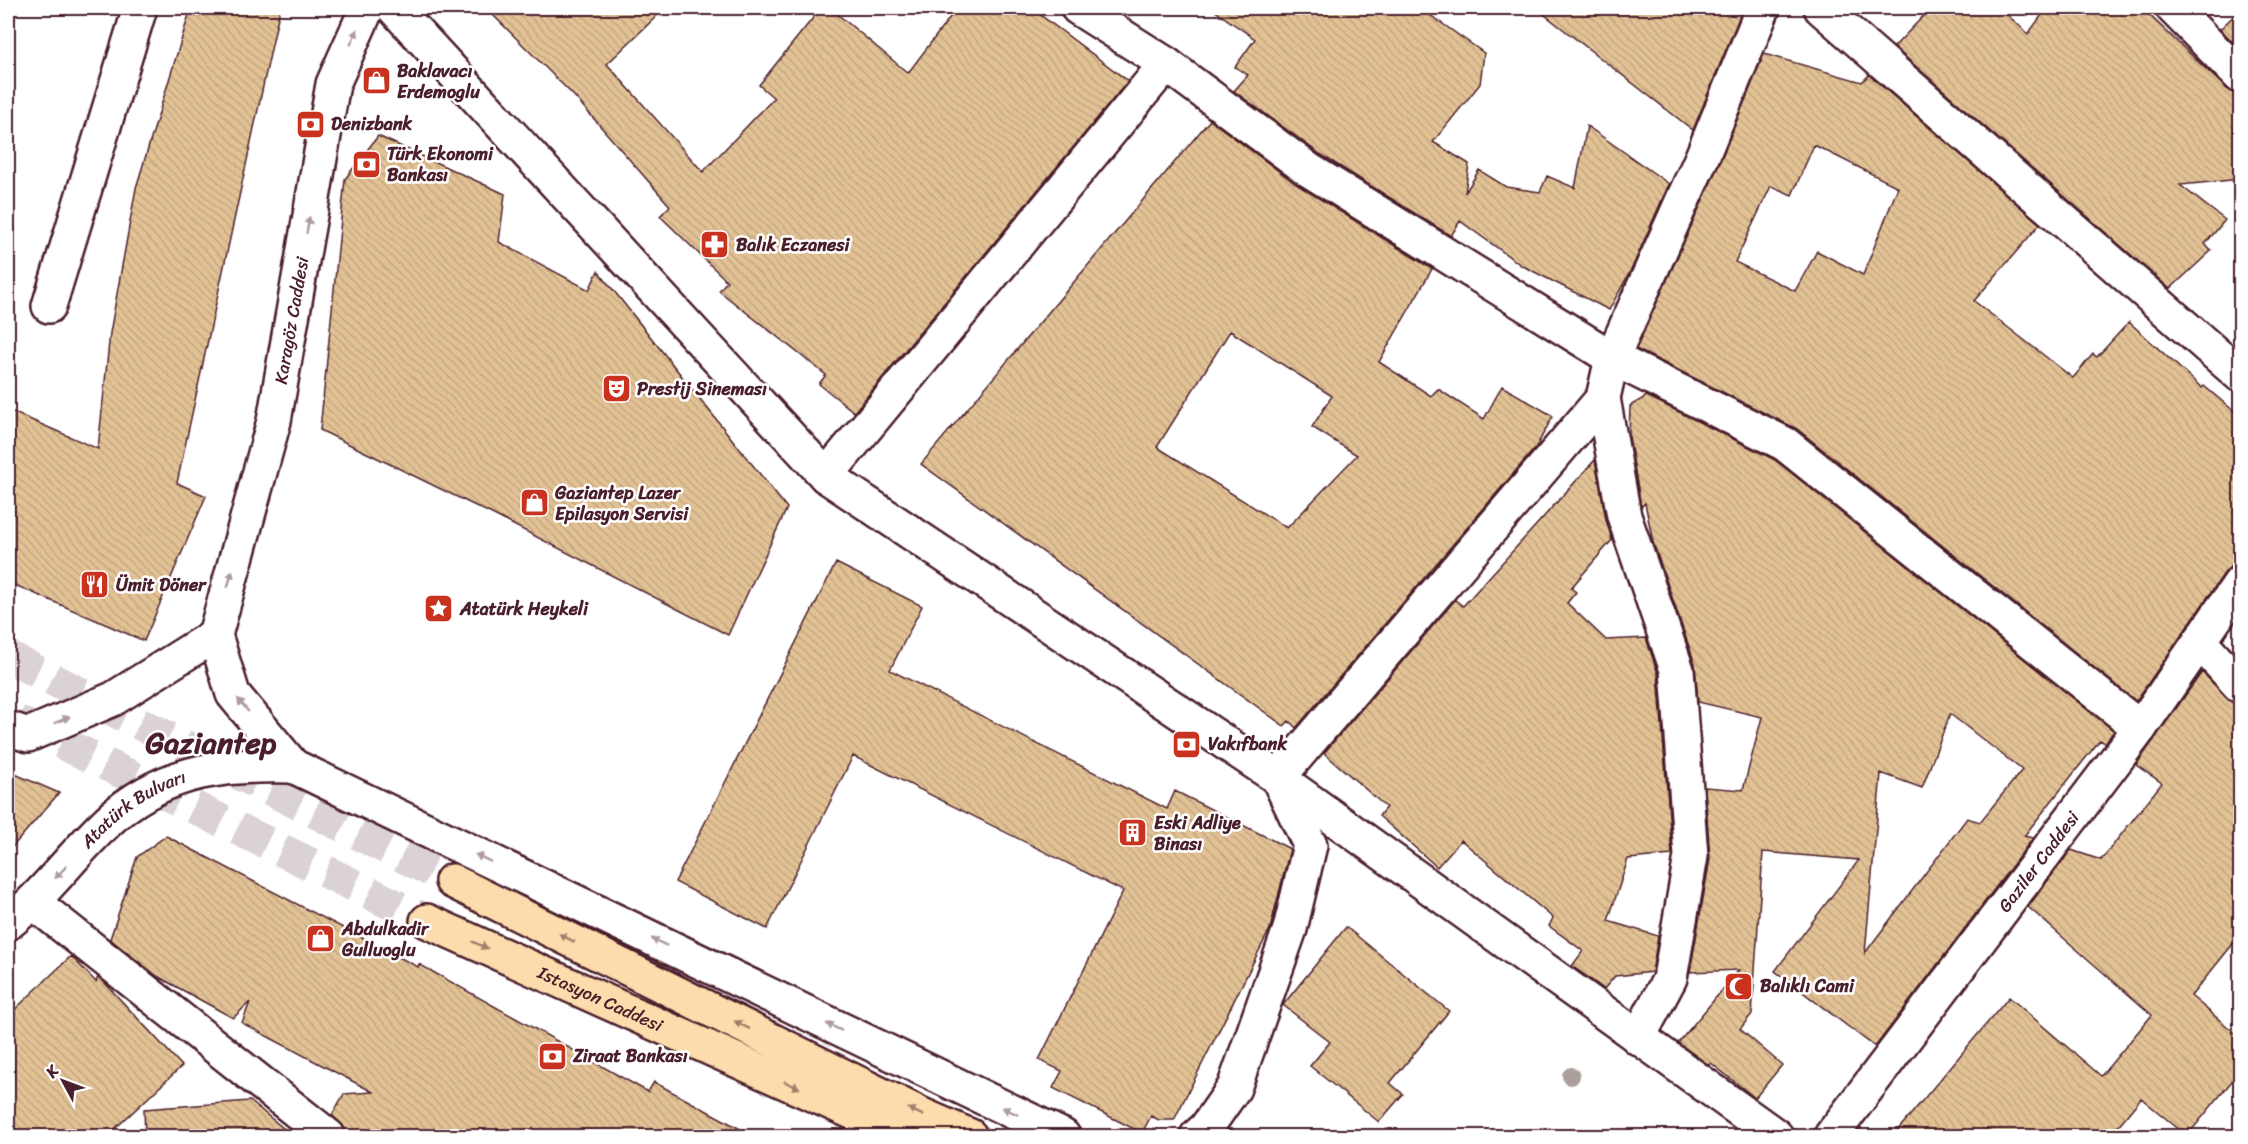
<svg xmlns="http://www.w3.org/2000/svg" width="2248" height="1144" font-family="Sriracha,sans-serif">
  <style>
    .building { fill: url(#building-back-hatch); stroke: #4a1f2b; stroke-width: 1.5; fill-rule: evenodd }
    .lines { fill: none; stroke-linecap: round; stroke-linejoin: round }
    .primary-tunnel { stroke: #dbd2d5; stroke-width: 33; stroke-dasharray: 33 16; stroke-linecap: butt }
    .pedestrian-casing { stroke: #4a1f2b; stroke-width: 38 }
    .minor-casing { stroke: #4a1f2b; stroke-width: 38 }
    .tertiary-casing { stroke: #4a1f2b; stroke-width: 38 }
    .secondary-casing { stroke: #4a1f2b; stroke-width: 38 }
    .primary-casing { stroke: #4a1f2b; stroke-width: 38 }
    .pedestrian { stroke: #fff; stroke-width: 33 }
    .minor { stroke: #fff; stroke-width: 33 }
    .tertiary { stroke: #fff; stroke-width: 33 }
    .secondary { stroke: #fff; stroke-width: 33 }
    .primary { stroke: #fcdcac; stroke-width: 33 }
    .tree { fill: #ab9f9b }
    .oneway { fill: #ae9aa0 }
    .oneway2 { fill: #a37e6c }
    .labels { text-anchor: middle; stroke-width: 5; stroke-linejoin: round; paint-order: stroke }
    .poi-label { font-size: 18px; font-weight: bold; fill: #4a1f2b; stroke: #fff; text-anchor: start }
    .street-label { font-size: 18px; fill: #4a1f2b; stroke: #fff }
    .town-label { font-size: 30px; font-weight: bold; fill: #4a1f2b; stroke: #fff }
  </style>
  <defs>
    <pattern id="building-back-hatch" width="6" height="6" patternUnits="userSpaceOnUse" patternTransform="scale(1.5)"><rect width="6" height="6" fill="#e2c295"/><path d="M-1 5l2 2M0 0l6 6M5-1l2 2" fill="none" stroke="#c3a681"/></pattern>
  </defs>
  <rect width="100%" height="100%" fill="#fff"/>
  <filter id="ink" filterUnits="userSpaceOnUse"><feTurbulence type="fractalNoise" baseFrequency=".0167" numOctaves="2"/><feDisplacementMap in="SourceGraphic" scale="12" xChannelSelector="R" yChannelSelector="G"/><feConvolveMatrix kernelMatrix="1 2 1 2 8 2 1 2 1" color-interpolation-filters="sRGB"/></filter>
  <g filter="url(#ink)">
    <!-- building -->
    <path class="building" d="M191,8H280L177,483L206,496L144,641L8,582V410L98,449L110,333L136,188Z
      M486,8H665L607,64L703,172L774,98L759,85L821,8H830L908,73L957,8H1031L1128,81L854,412L819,384L826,375L719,291L727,281L660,216L670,206L574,96Z
      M1211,8H1420L1484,53L1480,84L1433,142L1469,164L1465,193L1479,170L1506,187L1540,192L1547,176L1575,188L1587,126L1669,184L1632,268L1609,310L1521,265L1460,221L1451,236L1320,154L1234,91L1248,75L1235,67L1255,39Z
      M1536,8H1743L1693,130Z
      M1931,8H2000L2028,34L2047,8H2142L2227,89L2241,94V179L2180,185L2225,220L2205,244L2211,251L2170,289L1894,47Z
      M2241,9V50L2220,29Z
      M1764,54L1862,82L1869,75L2040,224L1974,301L2073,378L2093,354L2097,357L2129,322L2202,388L2204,386L2241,417V564L2231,566L2225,572L2136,701L1797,429L1636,349L1719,164ZM1814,145L1898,187L1863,275L1817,251L1795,291L1735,262L1771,186L1792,195Z
      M1210,120L1299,186L1432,269L1379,362L1431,396L1438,389L1484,419L1502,386L1553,416L1536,447L1296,728L1289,721L1284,726L921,464ZM1230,331L1332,396L1312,427L1357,455L1287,528L1157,447Z
      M378,136L505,194L499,242L589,290L598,271L787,508L728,635L494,515L320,430L345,179Z
      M1647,396L1775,460L2114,731L2105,743L2100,740L2024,836L2033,838L1875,1047L1775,971L1859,860L1763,852L1752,1014L1740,1029L1782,1065L1755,1098L1711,1063L1709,1065L1678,1043L1739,970L1690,972L1710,859L1705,787L1743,790L1762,717L1698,702L1695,664L1653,542L1645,503L1641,507L1629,436L1630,406ZM1950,714L2022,770L1980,822L1967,818L1865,953L1881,773L1922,788Z
      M1595,460L1606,519L1612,540L1571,588L1576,592L1567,603L1606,640L1646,638L1658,674L1672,855L1628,859L1608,921L1658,936L1652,972L1615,976L1604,989L1572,966L1583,951L1549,926L1553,918L1461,840L1437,867L1379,816L1386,807L1324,753L1455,600L1463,606Z
      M836,563L922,606L890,670L1167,809L1175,791L1290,849L1270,929L1174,1120H1159L1151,1116L1142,1133L1053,1088L1062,1071L1039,1060L1123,891L853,756L767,929L675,882Z
      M2202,672L2241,710V934L2191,996L2241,1038V1070L2187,1136L2141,1098L2109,1137H1892L2009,997L2101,1076L2152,1015L2028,907L2071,850L2101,860L2162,783L2136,765Z
      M8,771L59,793L8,852Z
      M166,836L418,967L419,964L648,1092L654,1082L755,1137H346L345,1129L332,1115L344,1094L373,1092L242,1023L250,1002L233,1018L157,976L110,939L137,857Z
      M1346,927L1449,1011L1390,1083L1403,1094L1379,1122L1310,1066L1330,1042L1283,1005Z
      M71,956L96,982L98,977L104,982L182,1066L106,1137H8V1016Z
      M250,1101L294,1137H145L144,1109Z"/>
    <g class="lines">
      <!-- primary-tunnel -->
      <path class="primary-tunnel" d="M8,657L452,881
        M17,721L427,921"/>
      <defs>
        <g id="pedestrian">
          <path d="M394,8L826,476L1278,778L1776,1136"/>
          <path d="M1612,358L1785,444L2140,728"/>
          <path d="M1603,398L1624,516L1677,670L1691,856L1670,978L1638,1038"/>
          <path d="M826,476L1166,64"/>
          <path id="s1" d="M1831,1136L2140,728L2240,583"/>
        </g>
        <path id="minor" d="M1078,8L1166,64L1309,170L1612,358
          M1821,8L2240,375
          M2173,8L2240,76
          M49,306L140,8
          M2200,642L2240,686
          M1197,1136L1206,1128L1234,1088L1290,929L1310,845L1278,778L1603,398L1612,358L1702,157L1763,8"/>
        <g id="tertiary">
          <path id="s2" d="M215,635L274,421L333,84L367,8"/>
          <path d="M33,902L328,1136"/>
        </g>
        <g id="secondary">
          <path d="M8,728L28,735L113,699L215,635L233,694L293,766L1063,1136"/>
          <path id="s3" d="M8,923C50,890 78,846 117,813C171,769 227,764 293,766"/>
        </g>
        <g id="primary">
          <path d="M452,881L924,1116L970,1136"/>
          <path id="s4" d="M427,921L905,1136"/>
        </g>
      </defs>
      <!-- pedestrian casing -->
      <use href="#pedestrian" class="pedestrian-casing"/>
      <!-- minor casing -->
      <use href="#minor" class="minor-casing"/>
      <!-- tertiary casing -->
      <use href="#tertiary" class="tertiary-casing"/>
      <!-- secondary casing -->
      <use href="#secondary" class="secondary-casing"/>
      <!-- primary casing -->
      <use href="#primary" class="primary-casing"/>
      <!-- pedestrian -->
      <use href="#pedestrian" class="pedestrian"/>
      <!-- minor -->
      <use href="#minor" class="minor"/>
      <!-- tertiary -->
      <use href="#tertiary" class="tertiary"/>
      <!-- secondary -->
      <use href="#secondary" class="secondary"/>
      <!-- primary -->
      <use href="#primary" class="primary"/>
    </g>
    <!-- trees -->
    <circle class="tree" cx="1571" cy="1076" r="9"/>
    <!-- one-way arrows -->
    <defs><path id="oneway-solid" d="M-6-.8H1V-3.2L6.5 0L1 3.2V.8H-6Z" transform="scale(1.5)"/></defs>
    <g class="oneway">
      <use href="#oneway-solid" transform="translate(354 37) rotate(-66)"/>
      <use href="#oneway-solid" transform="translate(308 225) rotate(-80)"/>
      <use href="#oneway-solid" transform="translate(230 579) rotate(-74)"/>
      <use href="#oneway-solid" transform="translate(243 705) rotate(-129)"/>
      <use href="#oneway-solid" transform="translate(62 720) rotate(-23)"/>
      <use href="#oneway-solid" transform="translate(483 858) rotate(-154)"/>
      <use href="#oneway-solid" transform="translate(61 872) rotate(133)"/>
      <use href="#oneway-solid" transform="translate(659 942) rotate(-154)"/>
      <use href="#oneway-solid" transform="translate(834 1027) rotate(-154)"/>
      <use href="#oneway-solid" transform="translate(1010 1111) rotate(-154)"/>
    </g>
    <g class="oneway2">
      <use href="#oneway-solid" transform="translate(567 938) rotate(-153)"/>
      <use href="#oneway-solid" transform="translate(480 945) rotate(24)"/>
      <use href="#oneway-solid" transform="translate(742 1025) rotate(-153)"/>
      <use href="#oneway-solid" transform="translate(792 1085) rotate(24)"/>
      <use href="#oneway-solid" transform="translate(916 1112) rotate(-154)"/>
    </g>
  </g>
  <!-- icons -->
  <defs>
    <symbol id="shop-square" viewBox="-11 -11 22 22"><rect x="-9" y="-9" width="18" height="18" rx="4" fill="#c8321e" stroke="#fff"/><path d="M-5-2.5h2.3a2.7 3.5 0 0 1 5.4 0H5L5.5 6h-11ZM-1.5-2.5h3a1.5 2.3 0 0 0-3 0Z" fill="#fff"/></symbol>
    <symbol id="bank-square" viewBox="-11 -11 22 22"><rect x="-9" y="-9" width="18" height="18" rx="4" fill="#c8321e" stroke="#fff"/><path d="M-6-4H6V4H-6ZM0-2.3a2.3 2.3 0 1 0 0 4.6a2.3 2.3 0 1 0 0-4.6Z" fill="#fff"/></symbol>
    <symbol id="pharmacy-square" viewBox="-11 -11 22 22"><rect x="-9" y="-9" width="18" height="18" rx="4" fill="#c8321e" stroke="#fff"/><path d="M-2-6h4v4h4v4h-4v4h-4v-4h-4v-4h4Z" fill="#fff"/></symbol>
    <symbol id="theatre-square" viewBox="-11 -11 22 22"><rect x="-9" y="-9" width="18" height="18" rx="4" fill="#c8321e" stroke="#fff"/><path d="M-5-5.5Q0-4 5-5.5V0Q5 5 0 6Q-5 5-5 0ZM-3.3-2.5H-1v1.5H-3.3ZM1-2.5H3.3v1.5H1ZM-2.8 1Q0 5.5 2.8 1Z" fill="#fff"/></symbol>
    <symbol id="restaurant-square" viewBox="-11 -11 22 22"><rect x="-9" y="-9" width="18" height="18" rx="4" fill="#c8321e" stroke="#fff"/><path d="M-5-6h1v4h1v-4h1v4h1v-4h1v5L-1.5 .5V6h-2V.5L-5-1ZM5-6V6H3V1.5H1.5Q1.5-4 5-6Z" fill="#fff"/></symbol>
    <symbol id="sight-square" viewBox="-11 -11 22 22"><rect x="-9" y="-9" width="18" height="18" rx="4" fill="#c8321e" stroke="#fff"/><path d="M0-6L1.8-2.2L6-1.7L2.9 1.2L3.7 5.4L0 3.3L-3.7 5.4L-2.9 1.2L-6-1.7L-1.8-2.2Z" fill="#fff"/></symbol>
    <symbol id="building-square" viewBox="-11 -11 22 22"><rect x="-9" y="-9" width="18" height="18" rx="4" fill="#c8321e" stroke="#fff"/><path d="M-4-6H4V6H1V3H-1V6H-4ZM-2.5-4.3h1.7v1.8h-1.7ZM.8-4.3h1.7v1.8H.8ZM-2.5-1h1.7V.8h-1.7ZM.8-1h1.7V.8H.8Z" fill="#fff"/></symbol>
    <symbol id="mosque-square" viewBox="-11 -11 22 22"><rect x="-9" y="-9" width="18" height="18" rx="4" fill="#c8321e" stroke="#fff"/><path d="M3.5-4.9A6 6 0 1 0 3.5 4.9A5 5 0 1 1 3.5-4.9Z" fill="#fff"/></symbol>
  </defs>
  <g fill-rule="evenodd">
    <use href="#shop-square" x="360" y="64" width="33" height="33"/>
    <use href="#bank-square" x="294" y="108" width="33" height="33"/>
    <use href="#bank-square" x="350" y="148" width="33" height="33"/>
    <use href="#pharmacy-square" x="698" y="228" width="33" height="33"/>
    <use href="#theatre-square" x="600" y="372" width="33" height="33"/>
    <use href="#shop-square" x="518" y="486" width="33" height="33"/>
    <use href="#restaurant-square" x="78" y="568" width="33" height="33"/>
    <use href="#sight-square" x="422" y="592" width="33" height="33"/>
    <use href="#bank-square" x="1170" y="728" width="33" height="33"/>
    <use href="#building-square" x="1116" y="816" width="33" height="33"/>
    <use href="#shop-square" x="304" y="922" width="33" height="33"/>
    <use href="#mosque-square" x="1722" y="970" width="33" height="33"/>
    <use href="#bank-square" x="536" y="1040" width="33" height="33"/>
  </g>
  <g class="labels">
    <!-- poi labels -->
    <g class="poi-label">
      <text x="397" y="77">Baklavacı<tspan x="397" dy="21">Erdemoglu</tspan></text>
      <text x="331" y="130">Denizbank</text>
      <text x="387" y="160">Türk Ekonomi<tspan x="387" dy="21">Bankası</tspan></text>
      <text x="736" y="251">Balık Eczanesi</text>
      <text x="637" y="395">Prestij Sineması</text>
      <text x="555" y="499">Gaziantep Lazer<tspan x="555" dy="21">Epilasyon Servisi</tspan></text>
      <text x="116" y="591">Ümit Döner</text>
      <text x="460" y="615">Atatürk Heykeli</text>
      <text x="1208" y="750">Vakıfbank</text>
      <text x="1154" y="829">Eski Adliye<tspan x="1154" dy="21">Binası</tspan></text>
      <text x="342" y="935">Abdulkadir<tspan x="342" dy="21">Gulluoglu</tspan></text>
      <text x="1760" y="992">Balıklı Cami</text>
      <text x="573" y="1062">Ziraat Bankası</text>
    </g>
    <!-- street labels -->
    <g class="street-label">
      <text dy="6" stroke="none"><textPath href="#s2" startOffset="324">Karagöz Caddesi</textPath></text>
      <text dy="6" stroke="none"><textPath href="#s3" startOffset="171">Atatürk Bulvarı</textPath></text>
      <text dy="6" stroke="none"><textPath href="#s1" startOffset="344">Gaziler Caddesi</textPath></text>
      <text dy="6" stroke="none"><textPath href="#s4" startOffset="190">Istasyon Caddesi</textPath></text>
    </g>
    <!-- town labels -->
    <g class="town-label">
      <text x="211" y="753">Gaziantep</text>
    </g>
  </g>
  <!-- margin -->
  <rect width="2248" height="1144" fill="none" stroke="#fff" stroke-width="30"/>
  <rect x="15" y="15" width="2218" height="1114" fill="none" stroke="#4a1f2b" stroke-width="2" filter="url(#ink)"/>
  <!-- north arrow -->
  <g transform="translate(63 1081) rotate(311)" stroke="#ffffff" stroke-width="4.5" paint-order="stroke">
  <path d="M0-4.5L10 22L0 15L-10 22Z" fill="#4a1f2b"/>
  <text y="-9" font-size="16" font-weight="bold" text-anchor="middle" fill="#4a1f2b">K</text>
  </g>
</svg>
